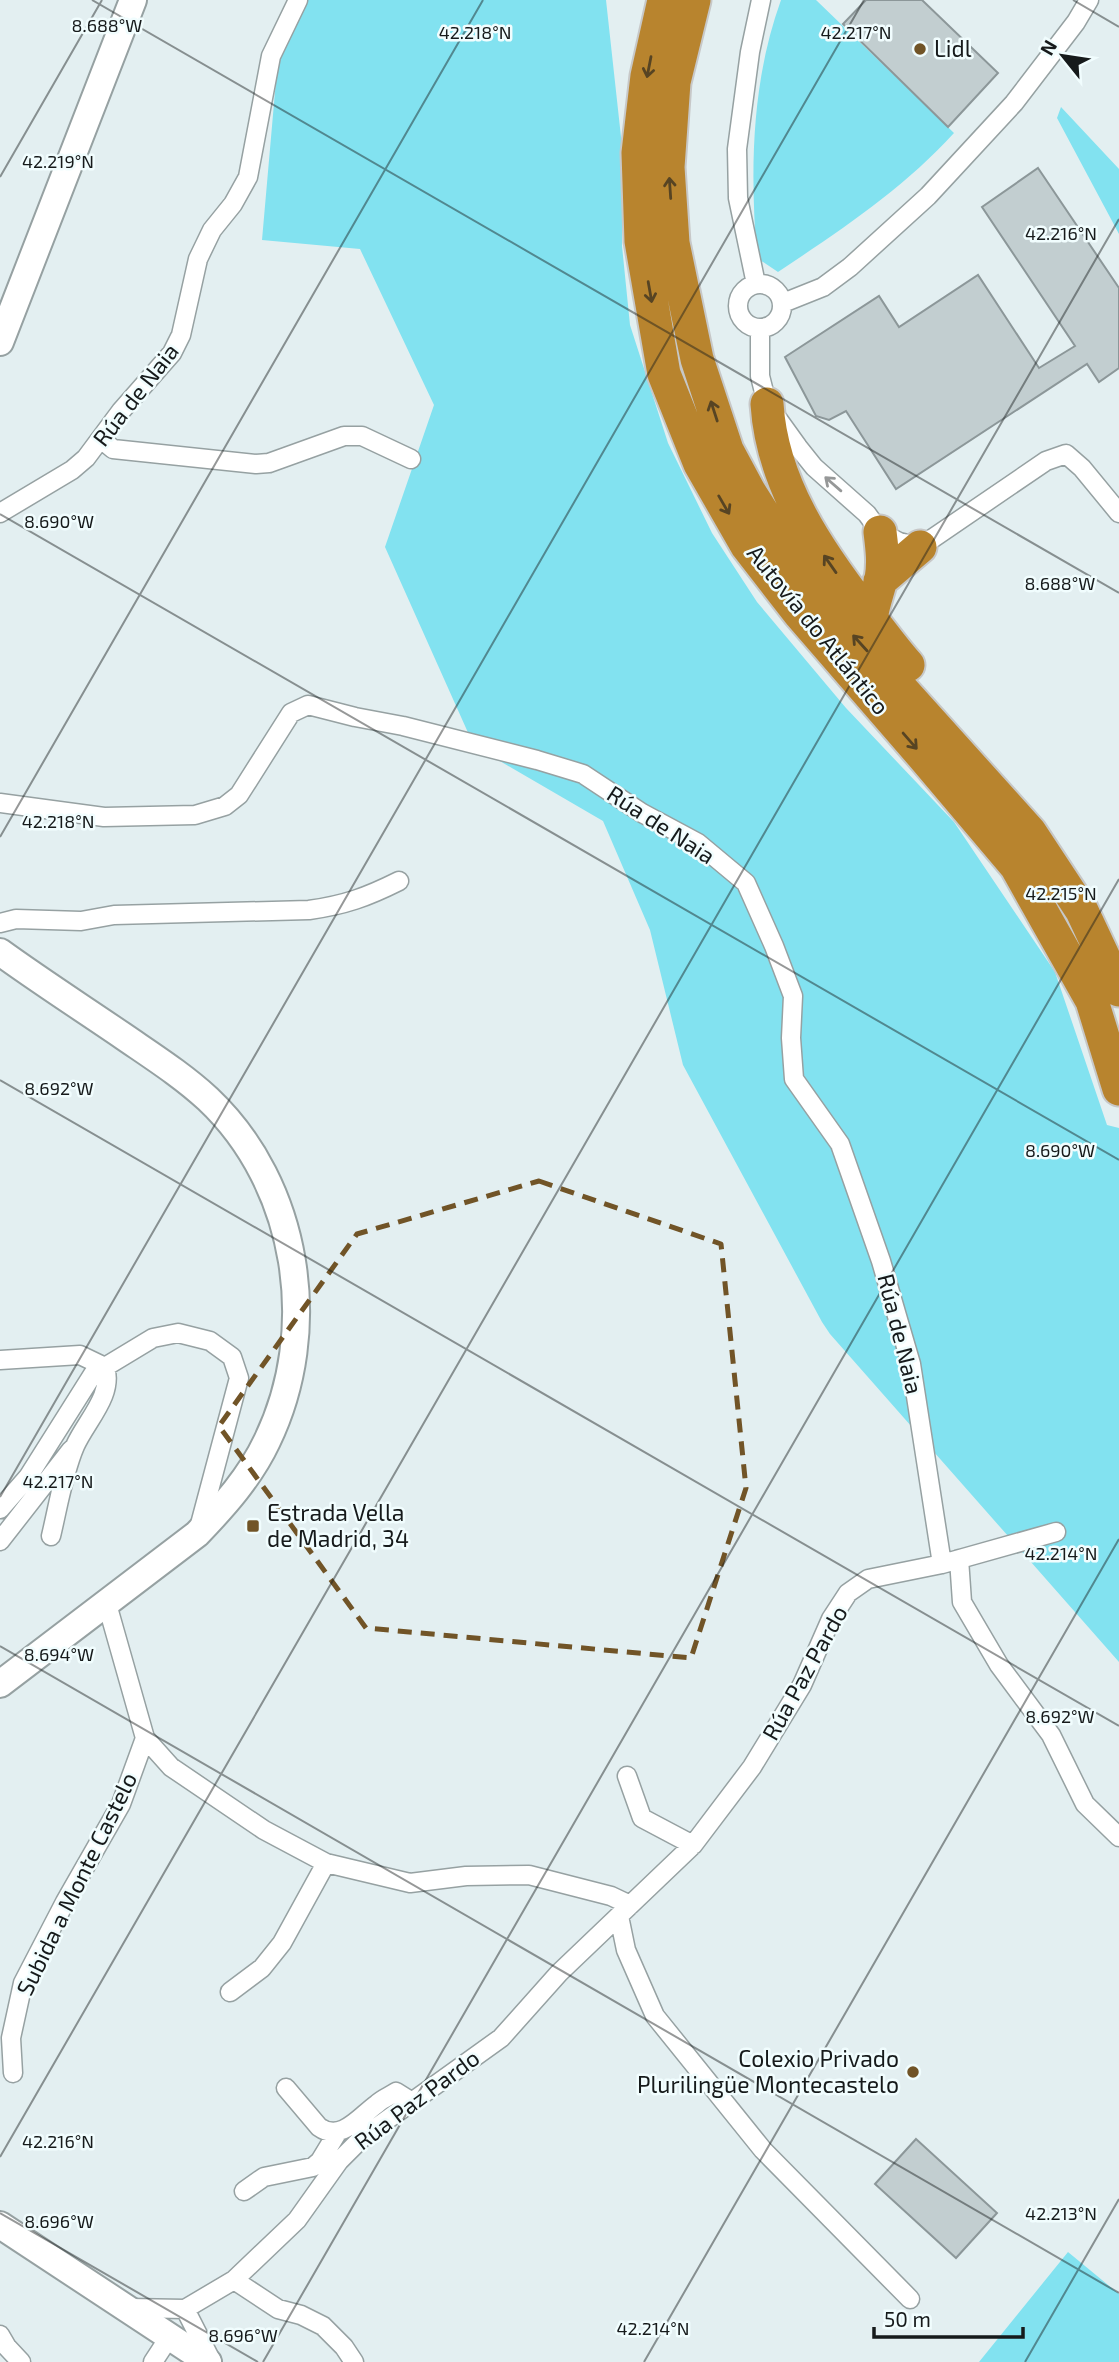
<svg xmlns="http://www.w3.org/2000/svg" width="1119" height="2362" font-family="'Exo 2',sans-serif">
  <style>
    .green { fill: #82e2f0 }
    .building { fill: #c2ced0; stroke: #8c9799; stroke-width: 2 }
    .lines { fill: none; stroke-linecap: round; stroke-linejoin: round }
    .street-casing { stroke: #96a1a2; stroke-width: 21 }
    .secondary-casing { stroke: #96a1a2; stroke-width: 30 }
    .highway-casing { stroke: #c7c8c8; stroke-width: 37 }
    .street { stroke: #fff; stroke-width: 18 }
    .secondary { stroke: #fff; stroke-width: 26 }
    .highway { stroke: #b8842e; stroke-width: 33 }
    .oneway { stroke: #574423 }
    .oneway2 { stroke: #969898 }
    .marked { fill: none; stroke: #715427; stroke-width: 5; stroke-dasharray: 14 9; stroke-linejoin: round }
    .ticks { fill: none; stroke: #161a1b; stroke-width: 2; stroke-opacity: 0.45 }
    .poi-dot { fill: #715427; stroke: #f1fdfe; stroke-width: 2.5 }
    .labels { text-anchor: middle; stroke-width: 5; stroke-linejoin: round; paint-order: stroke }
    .poi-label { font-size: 23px; fill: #161a1b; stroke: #f1fdfe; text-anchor: start }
    .street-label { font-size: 23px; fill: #161a1b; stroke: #f1fdfe }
    .ticks-label { font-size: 18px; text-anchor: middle; fill: #161a1b; stroke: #f1fdfe; stroke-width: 5; stroke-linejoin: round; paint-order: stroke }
  </style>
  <rect width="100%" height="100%" fill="#e3eff1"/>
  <!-- green -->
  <path class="green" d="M291,0H606L622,146V246L630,325L668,443L712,533L757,602L846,708L954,822L1055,972L1107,1125L1119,1128V1662L830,1334L822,1322L683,1065L650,930L603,821L474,746L385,547L434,405L360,249L262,240L277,69Z
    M781,0H816L954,133C903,189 841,230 778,272L757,258C750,171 751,83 781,0Z
    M1061,107L1119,169V234L1057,118Z
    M1068,2252L1119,2294V2362H979Z"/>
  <!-- building -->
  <path class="building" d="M866,0H922L998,73L948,127L843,24Z
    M1038,168L1119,288V368L1099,382L1087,364L896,489L846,411L829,420L816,416L785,357L879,296L899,327L978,275L1039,368L1075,346L982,207Z
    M916,2139L997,2213L956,2258L875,2184Z"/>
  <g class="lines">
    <defs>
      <path id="street" d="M738 306a22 22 0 1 1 44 0a22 22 0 1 1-44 0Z
        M756,284L738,198L737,149L750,52L761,0
        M783,303L823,287L850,267L928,196L1014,103L1076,22L1089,0
        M760,329V376L767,404L798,447L814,467L867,514L880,532L899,542L920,547L1046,461L1066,454L1082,468L1119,513
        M101,439L113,449L256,464L269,463L344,436H362L411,459
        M0,513L72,470L86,458L121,411L172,353L181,335L198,259L212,230L233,204L248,177L271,56L298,0
        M0,803L104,817L195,815L225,806L239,795L291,713L308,705L355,717L403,726L537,760L583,774L642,813L698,843L746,883L774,946L793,996L791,1038L794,1079L840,1144L881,1261L911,1364L942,1564
        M0,923L16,919L81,921L114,915L309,910C345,905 367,897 399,881
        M0,1360L80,1355L105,1367L153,1338L178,1333L210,1341L232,1357L239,1378L199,1528
        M0,1509L28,1477L93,1374L105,1367C114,1395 86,1421 75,1446C63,1474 58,1507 51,1536
        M0,1541L71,1450
        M959,1559L962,1602L999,1665L1051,1735L1085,1804L1119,1837
        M107,1604L145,1738L171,1767L264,1830L326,1863L410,1883L466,1876L529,1875L611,1896L630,1905
        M627,1776L642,1818L693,1845
        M619,1916L626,1950L655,2016L763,2150L910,2299
        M230,1992L262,1968L282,1943L326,1863
        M13,2073L11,2038L23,1983L65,1902L121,1804L145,1738
        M286,2088L319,2127C341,2143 360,2116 377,2104C382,2099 390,2096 396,2092L412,2102
        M244,2191L264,2177L313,2167L320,2161L337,2133
        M234,2280L278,2309L301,2315L323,2326L344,2347L354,2362
        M129,2308L185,2309L212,2362
        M185,2309L234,2280L297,2220L339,2161L363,2137L501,2038L559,1973L693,1845L752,1767L802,1685L831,1619L848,1593L868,1579L942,1564L1056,1532
        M0,2335L7,2347L21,2362
        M153,2362L170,2336"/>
      <path id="secondary" d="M0,342L133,0
        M0,952C40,981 82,1008 123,1036C152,1056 182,1075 208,1099C299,1185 321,1330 267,1441C250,1477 224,1506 197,1534L0,1684
        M0,2225L208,2362"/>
      <path id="highway" d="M664,0L647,76L638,153L641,241L664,374L700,464L747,546L799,613L922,755L1016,866L1092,1001L1119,1089
        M694,0L674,82L668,167L673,243L697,359L727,450L749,491L783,545L842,623L1030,832L1082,911L1119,990
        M767,404C772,483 817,549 864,610C879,628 892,647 908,665
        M880,581L920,547
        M871,619C873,604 878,592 881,579C884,563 882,548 880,532"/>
    </defs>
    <!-- street casing -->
    <use href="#street" class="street-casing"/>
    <!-- secondary casing -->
    <use href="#secondary" class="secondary-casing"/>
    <!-- highway casing -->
    <use href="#highway" class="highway-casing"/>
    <!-- street -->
    <use href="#street" class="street"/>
    <!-- secondary -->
    <use href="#secondary" class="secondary"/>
    <!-- highway -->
    <use href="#highway" class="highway"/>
  </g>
  <!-- one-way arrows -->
  <defs><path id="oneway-shaft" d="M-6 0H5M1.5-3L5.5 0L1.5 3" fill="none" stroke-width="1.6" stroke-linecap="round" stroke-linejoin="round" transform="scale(1.75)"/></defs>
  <g class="oneway">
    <use href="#oneway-shaft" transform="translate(649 67) rotate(101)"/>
    <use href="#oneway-shaft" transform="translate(670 188) rotate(-94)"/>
    <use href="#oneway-shaft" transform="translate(650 292) rotate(80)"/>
    <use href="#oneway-shaft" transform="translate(714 411) rotate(-108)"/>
    <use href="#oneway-shaft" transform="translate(724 505) rotate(60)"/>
    <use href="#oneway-shaft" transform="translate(830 564) rotate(-125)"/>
    <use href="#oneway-shaft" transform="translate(860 643) rotate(-132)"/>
    <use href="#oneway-shaft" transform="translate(910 741) rotate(49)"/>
  </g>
  <use class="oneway2" href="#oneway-shaft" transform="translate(833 484) rotate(-139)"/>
  <!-- marked area -->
  <path class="marked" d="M539,1181L721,1244L746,1488L691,1658L366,1628L219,1426L357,1234Z"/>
  <!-- ticks -->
  <path class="ticks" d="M92,0L1119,593M1073,0L1119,27M0,177L102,0M0,514L1119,1160M0,837L483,0M0,1080L1119,1726M0,1497L864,0M0,1646L1119,2293M0,2157L1119,219M0,2213L258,2362M263,2362L1119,879M644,2362L1119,1539M1025,2362L1119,2199"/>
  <!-- markers -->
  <g class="poi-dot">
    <circle cx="920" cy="49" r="7"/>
    <rect x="246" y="1519" width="14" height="14" rx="3.5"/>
    <circle cx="913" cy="2072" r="7"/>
  </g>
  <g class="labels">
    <!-- poi labels -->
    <g class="poi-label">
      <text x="934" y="57">Lidl</text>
      <text x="267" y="1521">Estrada Vella<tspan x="267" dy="26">de Madrid, 34</tspan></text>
      <text x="899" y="2067" text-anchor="end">Colexio Privado<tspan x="899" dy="26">Plurilingüe Montecastelo</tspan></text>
    </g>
    <!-- street labels -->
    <g class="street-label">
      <text transform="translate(136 395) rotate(-52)" y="8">Rúa de Naia</text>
      <text transform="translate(818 630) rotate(51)" y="8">Autovía do Atlántico</text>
      <text transform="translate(661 825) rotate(33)" y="8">Rúa de Naia</text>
      <text transform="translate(900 1334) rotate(76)" y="8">Rúa de Naia</text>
      <text transform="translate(805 1673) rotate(-61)" y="8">Rúa Paz Pardo</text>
      <text transform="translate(77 1884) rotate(-64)" y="8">Subida a Monte Castelo</text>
      <text transform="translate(417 2100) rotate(-37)" y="8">Rúa Paz Pardo</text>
    </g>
  </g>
  <g class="ticks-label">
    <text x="107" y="32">8.688°W</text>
    <text x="475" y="39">42.218°N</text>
    <text x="856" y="39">42.217°N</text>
    <text x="58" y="168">42.219°N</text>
    <text x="1061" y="240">42.216°N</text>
    <text x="59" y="528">8.690°W</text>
    <text x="1060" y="590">8.688°W</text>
    <text x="58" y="828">42.218°N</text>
    <text x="1061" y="900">42.215°N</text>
    <text x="59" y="1095">8.692°W</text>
    <text x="1060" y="1157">8.690°W</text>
    <text x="58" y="1488">42.217°N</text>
    <text x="1061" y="1560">42.214°N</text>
    <text x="59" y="1661">8.694°W</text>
    <text x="1060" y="1723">8.692°W</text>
    <text x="58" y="2148">42.216°N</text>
    <text x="1061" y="2220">42.213°N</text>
    <text x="59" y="2228">8.696°W</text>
    <text x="653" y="2335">42.214°N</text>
    <text x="243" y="2342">8.696°W</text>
  </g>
  <!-- north arrow -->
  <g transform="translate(1063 56) rotate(300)" stroke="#f1fdfe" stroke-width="5" paint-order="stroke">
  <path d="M0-5L12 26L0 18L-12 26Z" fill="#161a1b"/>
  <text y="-10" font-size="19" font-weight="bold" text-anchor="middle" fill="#161a1b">N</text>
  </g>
  <!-- scale -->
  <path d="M874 2327v10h149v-10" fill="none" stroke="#161a1b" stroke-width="3.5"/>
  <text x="884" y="2327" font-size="21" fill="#161a1b" stroke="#f1fdfe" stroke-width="5" paint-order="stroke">50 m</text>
</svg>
